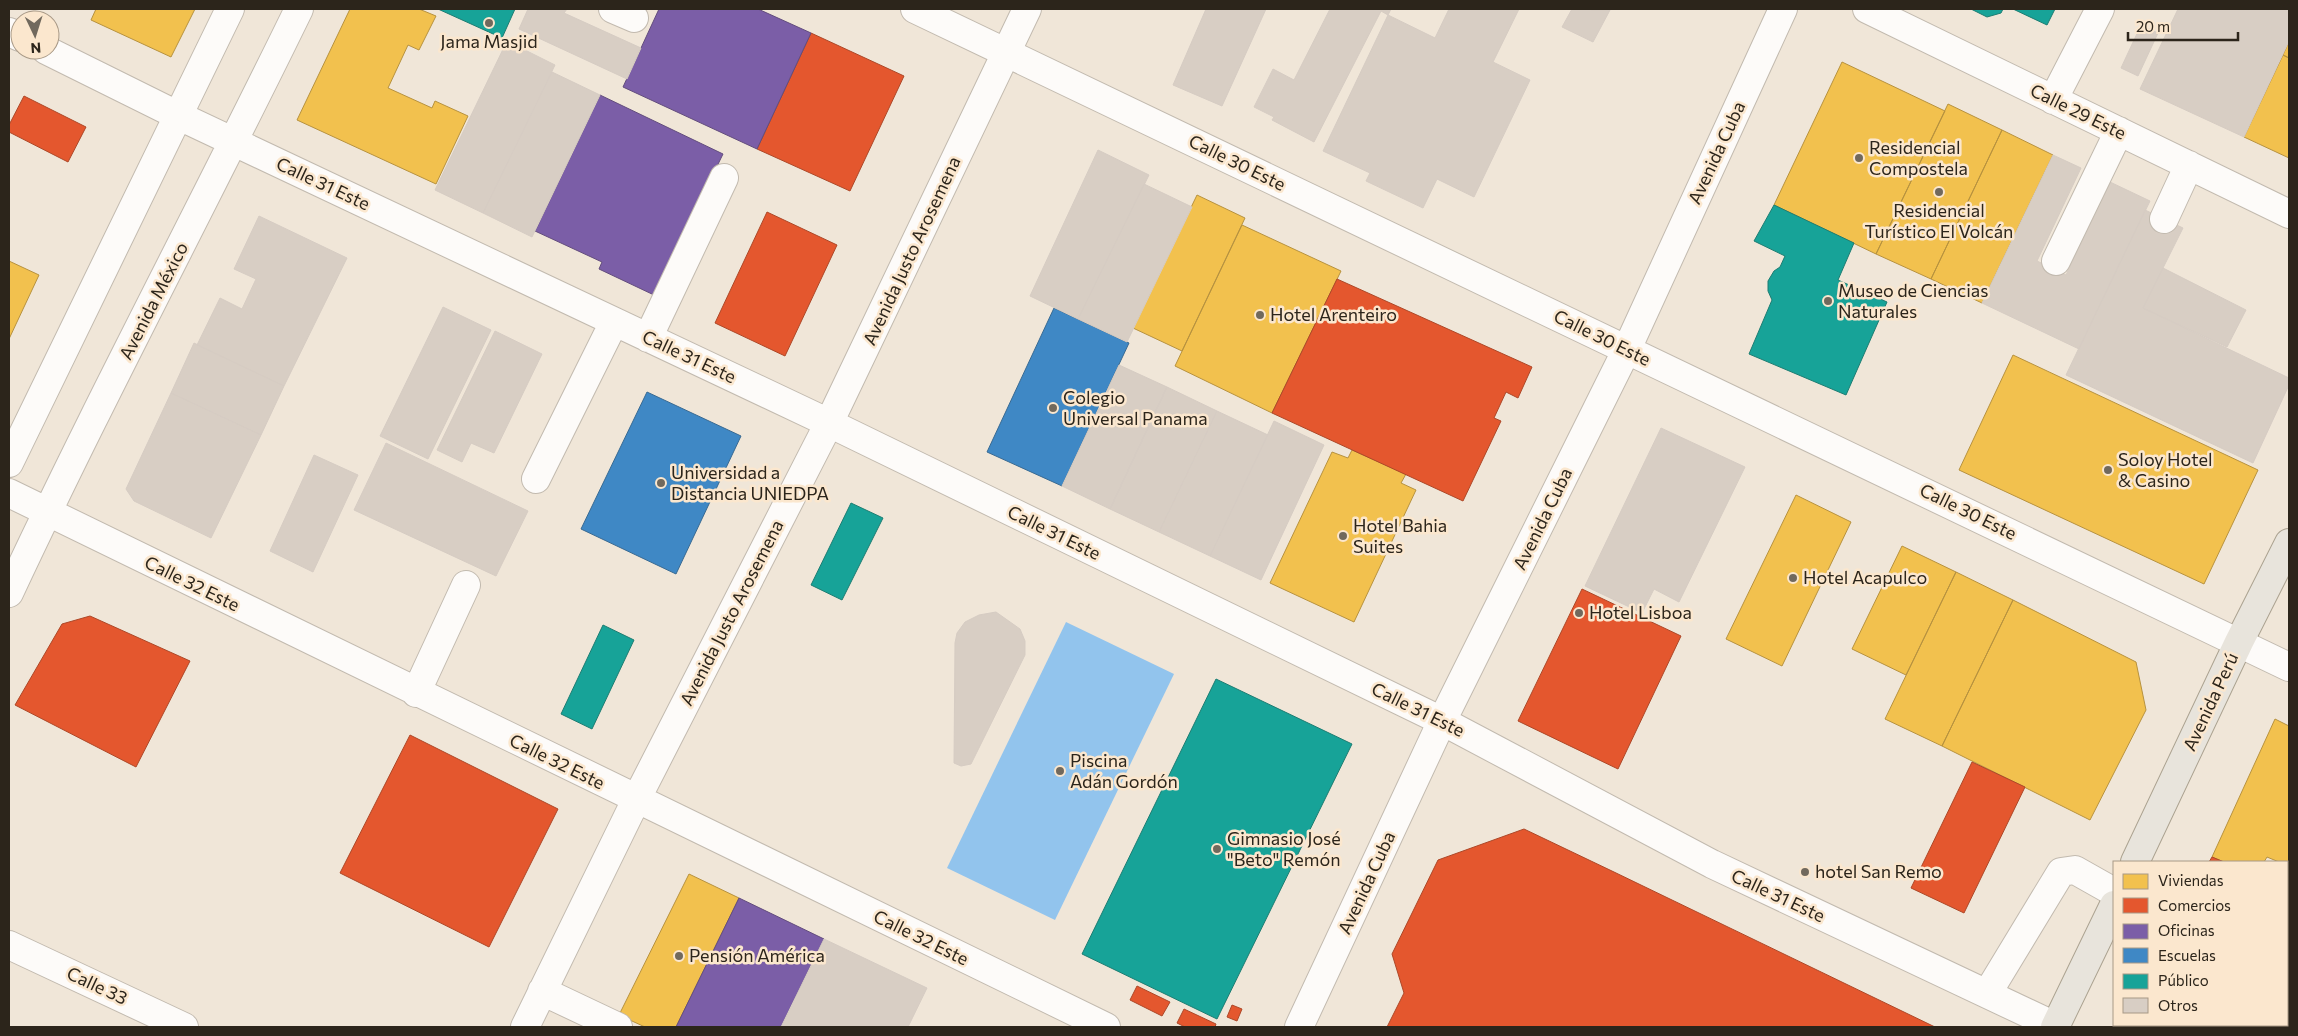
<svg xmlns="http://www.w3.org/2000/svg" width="2298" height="1036" font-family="Commissioner,sans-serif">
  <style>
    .water { fill: #92c4ed }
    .homes { fill: #f2c14e; stroke: #b7923f }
    .shops { fill: #e4572e; stroke: #ad4828 }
    .offices { fill: #7b5ea7; stroke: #634d7d }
    .schools { fill: #3f88c5; stroke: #396a92 }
    .public { fill: #17a398; stroke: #1d7d72 }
    .building { fill: #d8cec4; stroke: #d6ccc3 }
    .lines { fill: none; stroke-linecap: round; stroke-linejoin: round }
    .minor-casing { stroke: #c2baaf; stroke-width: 30 }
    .major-casing { stroke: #aba290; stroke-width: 30 }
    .minor { stroke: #fdfbf9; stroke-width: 28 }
    .major { stroke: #e8e4dc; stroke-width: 28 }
    .poi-dot { fill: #71695d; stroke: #fbe7ce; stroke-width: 2 }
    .labels { text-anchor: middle; stroke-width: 5; stroke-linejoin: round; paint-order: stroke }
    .poi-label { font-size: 18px; fill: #2c251b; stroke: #fbe7ce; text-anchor: start }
    .street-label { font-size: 18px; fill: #2c251b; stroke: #fbe7ce }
  </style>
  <rect width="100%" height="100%" fill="#f0e6d8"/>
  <!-- water -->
  <path class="water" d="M1066,622L1174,674L1055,920L947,868Z"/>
  <!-- homes -->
  <path class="homes" d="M96,9H195L171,57L91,20Z
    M350,9H419L436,16L419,50L408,45L388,88L432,108L435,101L468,116L436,184L297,120Z
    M2289,41V58L2283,55Z
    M2283,55L2289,58V158L2244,137Z
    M1842,62L1945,111L1876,254L1774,205Z
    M1948,104L2002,130L1931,279L1876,254Z
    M2002,130L2053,155L1982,303L1931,279Z
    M1197,195L1245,218L1182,351L1133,328Z
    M1242,225L1341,271L1272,413L1175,366Z
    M9,261L39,275L9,339Z
    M2013,355L2258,470L2204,584L1959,470Z
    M1352,450L1406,474L1401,483L1416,490L1354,622L1270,583L1332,452L1348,458Z
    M1796,495L1851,522L1782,666L1726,639Z
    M1902,546L1956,572L1906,675L1852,649Z
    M1956,572L2013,600L1942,746L1885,719Z
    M2013,600L2136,662L2146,710L2090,820L1942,746Z
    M2275,719L2289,726V867L2287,866V862H2279L2267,857L2264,862H2224L2212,857Z
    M689,874L739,898L676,1027H645L619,1015Z"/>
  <!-- shops -->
  <path class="shops" d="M811,33L904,76L850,191L757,149Z
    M24,96L86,127L68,162L9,132V125Z
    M767,212L837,245L785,356L715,323Z
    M1337,279L1532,367L1518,398L1506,392L1494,418L1501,421L1463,501L1272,413Z
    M1582,589L1681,636L1618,769L1518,721Z
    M90,616L190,661L136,767L15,705L62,624Z
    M410,735L558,809L489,947L340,873Z
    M1972,762L2025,787L1964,913L1911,888Z
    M1524,829L1614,872L1935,1027H1387L1404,993L1392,954L1438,860Z
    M2212,857L2224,862H2209Z
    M1137,986L1170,1002L1162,1016L1130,1000Z
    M1232,1005L1242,1009L1237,1021L1227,1017Z
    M1184,1009L1216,1024L1215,1027H1185L1177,1023Z
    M2135,1025H2231L2230,1027H2134Z"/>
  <!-- offices -->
  <path class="offices" d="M659,9H758L811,33L757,149L623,87Z
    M600,95L723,154L654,295L599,269L602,262L535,231Z
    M739,898L824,939L781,1027H676Z"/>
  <!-- schools -->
  <path class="schools" d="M1054,308L1129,343L1062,486L987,452Z
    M647,392L741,436L676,574L581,529Z"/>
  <!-- public -->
  <path class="public" d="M438,9H515L502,38Z
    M1971,9H2003L2001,13L1987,17Z
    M2013,9H2055L2047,25Z
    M1774,205L1854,243L1838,280L1887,302L1846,395L1749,354L1772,300L1768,291V281L1774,271L1780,267L1785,256L1754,241Z
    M851,503L883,518L842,600L811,585Z
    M603,625L634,640L592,729L561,714Z
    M1216,679L1352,744L1217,1019L1082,954Z"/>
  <!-- building -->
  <path class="building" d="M528,9H567L564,13L641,48L627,79L519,29Z
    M1206,9H1266L1222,106L1173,85Z
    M1330,9H1391L1388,15L1381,11L1314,142L1272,120L1274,117L1254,107L1273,69L1294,80Z
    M1449,9H1519L1493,62L1530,80L1474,197L1437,179L1423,208L1366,181L1370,173L1323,151L1388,15L1435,38Z
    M1572,9L1610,10L1593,42L1562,27Z
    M2178,9H2289V41L2244,137L2140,89Z
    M2141,25L2158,33L2138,76L2121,68Z
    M507,41L555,65L483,213L435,190Z
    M552,72L600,95L532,237L483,213Z
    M1098,150L1149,175L1078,319L1030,296Z
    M2053,155L2081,168L2037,261L2066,275L2110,182L2150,201L2079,349L1982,303Z
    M1144,184L1192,207L1127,342L1078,319Z
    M2145,210L2183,228L2143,308L2289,378V385L2253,463L2066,375Z
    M259,216L347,258L284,386L197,345L220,298L242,309L256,279L234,269Z
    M2163,268L2246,310L2227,347L2143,308Z
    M443,307L491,330L428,459L380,436Z
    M495,331L542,354L494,453L471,443L462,462L437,450Z
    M194,343L284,386L261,435L171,393Z
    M1119,365L1167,387L1110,509L1062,486Z
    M1167,387L1217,411L1159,532L1110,509Z
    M171,393L261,435L211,538L134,501L126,489Z
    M1217,411L1268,435L1210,556L1159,532Z
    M1274,421L1324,445L1261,580L1210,556Z
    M1661,428L1745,467L1679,602L1654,589L1642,613L1585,586Z
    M386,443L528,511L496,576L354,510Z
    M314,455L358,475L313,572L270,551Z
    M996,612L1020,629L1025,641V655L971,764L961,766L954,763L955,643L957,633L965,622L979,615Z
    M2287,912L2289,913V1027L2280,1025H2287Z
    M824,939L927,988L908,1027H781Z
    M2231,1025H2280L2286,1027H2230Z"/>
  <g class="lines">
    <defs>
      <path id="minor" d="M613,9L634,18
        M915,9L2289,667
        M1867,9L2289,214
        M9,32L20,37
        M46,50L177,115L829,423L1442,721L1712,864L2057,1027
        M2053,100L2100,9
        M2164,219L2189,165
        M2056,261L2119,131
        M648,338L724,178
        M9,463L230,9
        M536,479L614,322
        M9,493L1106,1027
        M9,593C101,396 204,204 299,9
        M416,693L466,585
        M9,945L184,1027
        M542,991L618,1027
        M1987,994L2061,872L2075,870L2114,892
        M525,1027L636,800L829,423L1027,9
        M1299,1027L1442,721L1627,349L1783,9"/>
      <path id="major" d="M2135,862L2239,642L2289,543
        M2055,1027L2114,905"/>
    </defs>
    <!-- minor casing -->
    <use href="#minor" class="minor-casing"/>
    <!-- major casing -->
    <use href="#major" class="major-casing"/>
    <!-- minor -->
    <use href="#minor" class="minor"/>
    <!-- major -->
    <use href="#major" class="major"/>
  </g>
  <!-- markers -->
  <g class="poi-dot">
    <circle cx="489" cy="23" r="5"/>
    <circle cx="1859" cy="158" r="5"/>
    <circle cx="1939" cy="192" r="5"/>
    <circle cx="1828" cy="301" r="5"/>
    <circle cx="1260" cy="315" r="5"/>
    <circle cx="1053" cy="408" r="5"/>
    <circle cx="2108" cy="470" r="5"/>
    <circle cx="661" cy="483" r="5"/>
    <circle cx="1343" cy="536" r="5"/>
    <circle cx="1793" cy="578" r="5"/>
    <circle cx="1579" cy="613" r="5"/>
    <circle cx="1060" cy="771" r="5"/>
    <circle cx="1217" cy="849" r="5"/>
    <circle cx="1805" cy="872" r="5"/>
    <circle cx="679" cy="956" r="5"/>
  </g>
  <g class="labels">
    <!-- poi labels -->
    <g class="poi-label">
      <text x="489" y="48" text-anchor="middle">Jama Masjid</text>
      <text x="1869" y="154">Residencial<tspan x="1869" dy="21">Compostela</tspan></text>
      <text x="1939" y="217" text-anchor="middle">Residencial<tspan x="1939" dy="21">Turístico El Volcán</tspan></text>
      <text x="1838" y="297">Museo de Ciencias<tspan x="1838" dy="21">Naturales</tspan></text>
      <text x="1270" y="321">Hotel Arenteiro</text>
      <text x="1063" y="404">Colegio<tspan x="1063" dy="21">Universal Panama</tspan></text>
      <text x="2118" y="466">Soloy Hotel<tspan x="2118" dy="21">&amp; Casino</tspan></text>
      <text x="671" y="479">Universidad a<tspan x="671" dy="21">Distancia UNIEDPA</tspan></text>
      <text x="1353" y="532">Hotel Bahia<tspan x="1353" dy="21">Suites</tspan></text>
      <text x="1803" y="584">Hotel Acapulco</text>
      <text x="1589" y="619">Hotel Lisboa</text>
      <text x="1070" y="767">Piscina<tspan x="1070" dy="21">Adán Gordón</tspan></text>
      <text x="1227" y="845">Gimnasio José<tspan x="1227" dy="21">"Beto" Remón</tspan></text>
      <text x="1815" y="878">hotel San Remo</text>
      <text x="689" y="962">Pensión América</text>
    </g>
    <!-- street labels -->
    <g class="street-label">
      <text transform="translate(2078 112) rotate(26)" y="6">Calle 29 Este</text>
      <text transform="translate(1717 153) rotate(-65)" y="6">Avenida Cuba</text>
      <text transform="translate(1237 163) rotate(26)" y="6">Calle 30 Este</text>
      <text transform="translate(323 184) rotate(25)" y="6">Calle 31 Este</text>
      <text transform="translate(912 251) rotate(-65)" y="6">Avenida Justo Arosemena</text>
      <text transform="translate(154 301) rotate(-63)" y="6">Avenida México</text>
      <text transform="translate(1602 338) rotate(26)" y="6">Calle 30 Este</text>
      <text transform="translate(689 357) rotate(25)" y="6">Calle 31 Este</text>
      <text transform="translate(1968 512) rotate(26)" y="6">Calle 30 Este</text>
      <text transform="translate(1543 519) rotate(-64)" y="6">Avenida Cuba</text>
      <text transform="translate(1054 533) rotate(26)" y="6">Calle 31 Este</text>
      <text transform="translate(192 584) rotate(26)" y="6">Calle 32 Este</text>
      <text transform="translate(732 613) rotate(-63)" y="6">Avenida Justo Arosemena</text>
      <text transform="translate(2211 702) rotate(-65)" y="6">Avenida Perú</text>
      <text transform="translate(1418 710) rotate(26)" y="6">Calle 31 Este</text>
      <text transform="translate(557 762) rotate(26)" y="6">Calle 32 Este</text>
      <text transform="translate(1367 883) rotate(-65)" y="6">Avenida Cuba</text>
      <text transform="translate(1778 896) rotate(25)" y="6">Calle 31 Este</text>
      <text transform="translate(921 938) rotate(26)" y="6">Calle 32 Este</text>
      <text transform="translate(97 986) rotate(25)" y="6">Calle 33</text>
    </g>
  </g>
  <!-- border -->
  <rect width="2298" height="1036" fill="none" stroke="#2c251b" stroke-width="20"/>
  <!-- legend -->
  <rect x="2113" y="861" width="175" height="165" fill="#fbe7ce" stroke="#a89986"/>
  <rect x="2123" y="874" width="25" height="15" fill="#f2c14e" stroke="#a89986"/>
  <text x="2158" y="886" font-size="15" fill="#2c251b">Viviendas</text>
  <rect x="2123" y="898" width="25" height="15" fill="#e4572e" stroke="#a89986"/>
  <text x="2158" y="911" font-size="15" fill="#2c251b">Comercios</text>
  <rect x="2123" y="924" width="25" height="15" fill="#7b5ea7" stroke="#a89986"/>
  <text x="2158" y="936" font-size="15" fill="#2c251b">Oficinas</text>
  <rect x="2123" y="948" width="25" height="15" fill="#3f88c5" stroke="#a89986"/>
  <text x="2158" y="961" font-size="15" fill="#2c251b">Escuelas</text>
  <rect x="2123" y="974" width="25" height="15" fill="#17a398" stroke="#a89986"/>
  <text x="2158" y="986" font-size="15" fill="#2c251b">Público</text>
  <rect x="2123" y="998" width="25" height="15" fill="#d8cec4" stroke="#a89986"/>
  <text x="2158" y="1011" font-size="15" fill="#2c251b">Otros</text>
  <!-- north arrow -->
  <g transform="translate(35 35) rotate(176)"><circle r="24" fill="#fbe7ce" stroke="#a89986"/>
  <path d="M0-4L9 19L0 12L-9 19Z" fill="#71695d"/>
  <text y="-8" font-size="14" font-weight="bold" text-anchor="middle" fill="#2c251b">N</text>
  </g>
  <!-- scale -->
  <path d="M2128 32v8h110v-8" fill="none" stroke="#2c251b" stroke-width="2.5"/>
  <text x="2136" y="32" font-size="15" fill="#2c251b" stroke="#fbe7ce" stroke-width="4" paint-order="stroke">20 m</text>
</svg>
